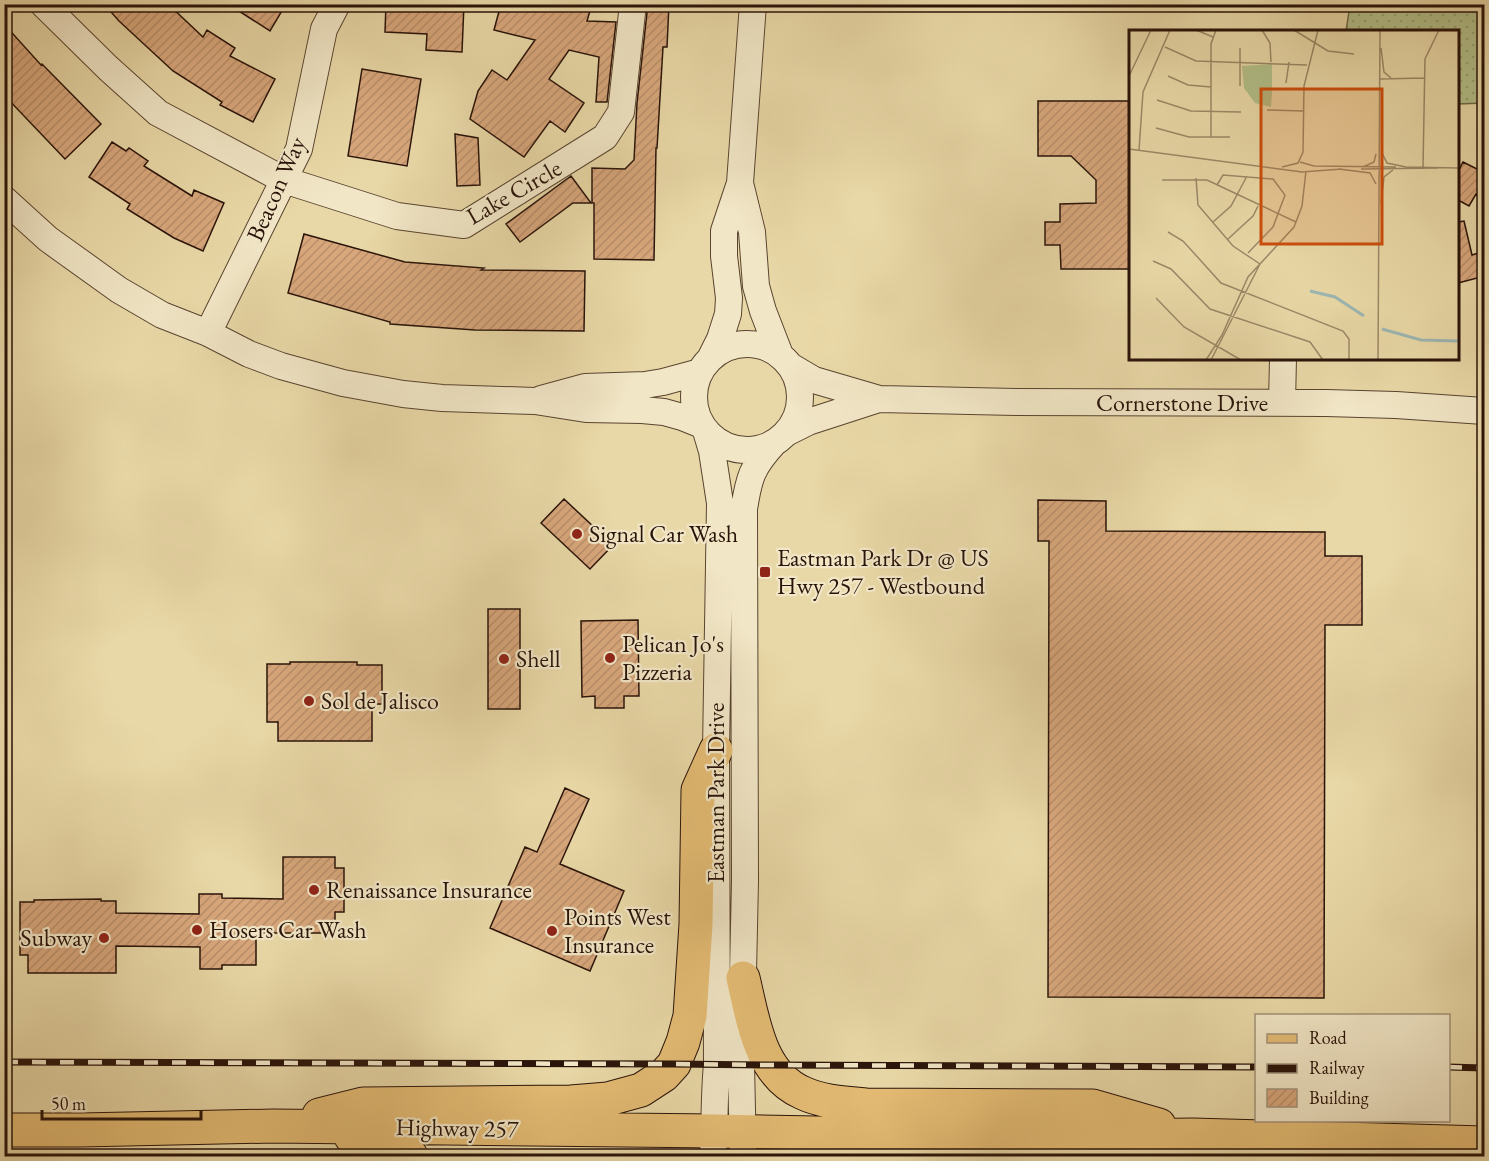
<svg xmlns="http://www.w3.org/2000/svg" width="1489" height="1161" font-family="'EB Garamond',serif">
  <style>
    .grass { fill: url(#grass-dots); stroke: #6e6949; stroke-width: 1.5 }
    .building { fill: url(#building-hatch); stroke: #291309; stroke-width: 1.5 }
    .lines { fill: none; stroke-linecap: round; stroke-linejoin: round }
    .minor-casing { stroke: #594430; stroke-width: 28 }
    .major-casing { stroke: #291309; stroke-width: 35 }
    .minor { stroke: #f1e6c6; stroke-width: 26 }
    .major { stroke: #e4bc74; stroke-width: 33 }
    .rail-casing { stroke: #291309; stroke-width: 7 }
    .rail { stroke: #f1e6c6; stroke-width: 4.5; stroke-dasharray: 14; stroke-linecap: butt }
    .poi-dot { fill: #8f2418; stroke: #f1e6c6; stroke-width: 2 }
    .labels { text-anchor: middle; stroke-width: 4.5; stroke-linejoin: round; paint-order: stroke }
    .street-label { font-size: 24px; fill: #291309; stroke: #f1e6c6 }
    .poi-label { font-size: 24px; fill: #291309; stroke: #f1e6c6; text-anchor: start }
    .inset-river { fill: none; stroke: #9db7b3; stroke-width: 3 }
    .inset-road { fill: none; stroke: #9c8968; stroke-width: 1.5 }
    .view { fill: #cb4e0c; fill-opacity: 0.15; stroke: #cb4e0c; stroke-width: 3 }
    .inset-edge { fill: none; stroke: #291309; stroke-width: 3 }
  </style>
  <defs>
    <pattern id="grass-dots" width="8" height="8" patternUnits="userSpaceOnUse" patternTransform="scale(1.5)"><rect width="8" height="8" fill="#b3bf89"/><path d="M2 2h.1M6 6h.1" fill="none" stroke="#9aa375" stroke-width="1.8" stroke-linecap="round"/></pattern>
    <pattern id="building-hatch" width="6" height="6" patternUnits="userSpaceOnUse" patternTransform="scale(1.5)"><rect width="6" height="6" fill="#d8a77c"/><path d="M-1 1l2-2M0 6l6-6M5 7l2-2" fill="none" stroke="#b98f6a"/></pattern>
  </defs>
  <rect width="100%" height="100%" fill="#e9d8a7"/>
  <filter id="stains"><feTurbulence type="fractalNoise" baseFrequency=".00333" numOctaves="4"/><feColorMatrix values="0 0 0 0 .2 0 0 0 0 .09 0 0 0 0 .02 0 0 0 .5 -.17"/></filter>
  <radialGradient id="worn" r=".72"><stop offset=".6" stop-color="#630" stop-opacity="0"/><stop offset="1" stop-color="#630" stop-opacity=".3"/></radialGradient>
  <!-- grass -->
  <path class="grass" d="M1350,5H1484V103L1458,104V32L1346,31Z"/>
  <!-- building -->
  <path class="building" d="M104,4H168L203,37L207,30L235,48L230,56L275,79L253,122L220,105L222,102L173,71L119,21Z
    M228,4H286L270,31Z
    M386,4H464L462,52L426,50L427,34L385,32Z
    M501,4H592L587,21L616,22L607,102H596L599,57L569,50L549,79L584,103L565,132L550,121L524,157L470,119L478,91L492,70L507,80L535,40L494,30Z
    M648,4H669L667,47H663L657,148H656L654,260L594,259V203H592V168L625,169L634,160L637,103Z
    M4,24L41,65L42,64L101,124L65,159L4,95Z
    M362,69L421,79L407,166L348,156Z
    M1038,101H1131V269H1061L1060,245H1045V222H1060V204L1096,203V180L1071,156H1038Z
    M455,134L478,138L480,185L457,186Z
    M112,142L126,151L129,148L148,161L144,166L192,196L194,190L224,203L203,251L174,238L127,209L130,204L89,177Z
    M1463,162L1485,173V199L1476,194L1469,206L1458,200V172Z
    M571,176L591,203H573L520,242L506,224Z
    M1464,221L1472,255L1482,252L1485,263V276L1458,283V222Z
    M304,234L405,262L484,268L481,270L585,271L584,331L475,330L390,324V322L288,293Z
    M564,499L613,545L590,569L541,523Z
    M1038,500L1106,501V531L1325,532V556H1362V625H1325L1324,998L1048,997L1049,541H1038Z
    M488,609H520V709H488Z
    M638,620L639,696H624V708H595V696L582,697L581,621Z
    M290,662H357V665H382V704H372V741H278V722H267V664H290Z
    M565,788L589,799L560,864L624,891L590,971L490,928L525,847L537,852Z
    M283,857H335V868H344V912H335V933H256V965H222V969H200V947L116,946V973H28V955H20V902H34V900L101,899V901H116V913L199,914V894H222V898L283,899Z"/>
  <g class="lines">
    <defs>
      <path id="minor" d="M43,4L108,68L158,113L284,180L397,216L464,225L605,137L621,112L633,4
        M740,183L752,232L756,286L763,311L780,355
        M4,199L48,239L119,290L162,315L208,333L249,354L281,366L343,383L403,394L442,398L535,401L586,409L642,410L664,412L682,417L702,425
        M208,333L299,149L324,29L337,4
        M694 397a53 53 0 1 1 106 0a53 53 0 1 1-106 0Z
        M710,359L720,339L728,314L729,298L724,256V231L740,183L753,4
        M792,367L814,380L879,399L1016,402L1326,403L1396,405L1484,411
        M541,399L585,387L645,385L663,382L700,372
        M1282,403L1283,358
        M706,431L712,451L720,503L716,750L717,1064C714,1095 715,1126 713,1156
        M788,432L808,422L879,399
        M743,1156L741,1065L745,881L744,509C749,477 752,467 774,443"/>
      <path id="major" d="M743,978C753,1019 759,1074 803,1093C822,1102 845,1103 866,1105L1093,1106L1159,1125
        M319,1115L363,1104L571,1102L608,1099L641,1090L664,1075L674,1064L683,1042L690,1016L696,924L698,790L716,750
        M4,1130H80L273,1126L715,1131L1035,1137L1193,1135L1484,1143
        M351,1137L411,1156"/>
    </defs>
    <!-- minor casing -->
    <use href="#minor" class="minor-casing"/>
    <!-- major casing -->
    <use href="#major" class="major-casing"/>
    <!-- minor -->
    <use href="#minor" class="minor"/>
    <!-- major -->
    <use href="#major" class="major"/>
    <defs>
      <path id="rail" d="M4,1062L674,1064L770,1065L1256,1067
        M1448,1067L1484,1068"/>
    </defs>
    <!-- rail casing -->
    <use href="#rail" class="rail-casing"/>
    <!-- rail -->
    <use href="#rail" class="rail"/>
  </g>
  <!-- markers -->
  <g class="poi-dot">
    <circle cx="577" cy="534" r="6"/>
    <rect x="759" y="566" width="12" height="12" rx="3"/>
    <circle cx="610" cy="658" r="6"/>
    <circle cx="504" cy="659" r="6"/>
    <circle cx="309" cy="701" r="6"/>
    <circle cx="314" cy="890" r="6"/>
    <circle cx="197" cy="930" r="6"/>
    <circle cx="552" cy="931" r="6"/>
    <circle cx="104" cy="938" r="6"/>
  </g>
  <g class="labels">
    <!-- street labels -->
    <g class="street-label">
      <text transform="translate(276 189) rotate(-66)" y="8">Beacon Way</text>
      <text transform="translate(514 192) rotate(-30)" y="8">Lake Circle</text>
      <text x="1182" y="411">Cornerstone Drive</text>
      <text transform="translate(716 793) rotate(-90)" y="8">Eastman Park Drive</text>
      <text transform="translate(457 1128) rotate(1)" y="8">Highway 257</text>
    </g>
    <!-- poi labels -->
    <g class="poi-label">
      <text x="589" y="542">Signal Car Wash</text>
      <text x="777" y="566">Eastman Park Dr @ US<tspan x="777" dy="28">Hwy 257 - Westbound</tspan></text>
      <text x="622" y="652">Pelican Jo's<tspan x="622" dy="28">Pizzeria</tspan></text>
      <text x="516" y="667">Shell</text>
      <text x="321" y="709">Sol de Jalisco</text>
      <text x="326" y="898">Renaissance Insurance</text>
      <text x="564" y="925">Points West<tspan x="564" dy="28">Insurance</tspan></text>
      <text x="209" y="938">Hosers Car Wash</text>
      <text x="92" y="946" text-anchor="end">Subway</text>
    </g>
  </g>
  <!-- overview -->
  <g transform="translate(1129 30)">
    <rect width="330" height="330" fill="#e9d8a7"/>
    <path d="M143,34V63L142,77L126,73L115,58L113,36Z" fill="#b3bf89"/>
    <path class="inset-river" d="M181,261L206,267L235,286M253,299L292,310L330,311"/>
    <path class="inset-road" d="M67,0L84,7M133,0L141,13L142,32M165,0L199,21L225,24M36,17L67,31L178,35M252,18L255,42L262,48M0,46L22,0M39,46L59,55L82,57M251,49L295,48M157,53L160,32M111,56V18M28,70L62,81L112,82M138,80L174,81M27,98L60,107H101M82,107V14L87,0M0,119L173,142L213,139M10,120L14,62L41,0M253,123L258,133L277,137M171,132L185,136L267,137M153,137L169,133L174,122L175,56L189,0M234,137L245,132L247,124M277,137L330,138M294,137L296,29L310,0M210,139L241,143L247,154M232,139L309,138M67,148L69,175L104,216L131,234M33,150H78L167,192M88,155L94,145L144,149L156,165L144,197L119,223M252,173L255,147L264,140M84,192L102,176L118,146M39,202L54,211L92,253L214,301L220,309V330M99,209L124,186L129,176M24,231L42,239L81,279L181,312L194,330M27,268L55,297L112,330M77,330L93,305L119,247L165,197L173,176L177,141M82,330L131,234M249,330L251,0"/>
    <path class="view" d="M132,59H253V214H132Z"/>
    <rect width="330" height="330" class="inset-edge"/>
  </g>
  <!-- margin -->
  <rect width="1489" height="1161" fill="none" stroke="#e9d8a7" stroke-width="24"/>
  <rect x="6" y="6" width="1477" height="1149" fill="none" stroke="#291309" stroke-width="3"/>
  <rect x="12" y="12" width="1465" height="1137" fill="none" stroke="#291309" stroke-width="1.5"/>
  <!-- legend -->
  <rect x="1255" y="1014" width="195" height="108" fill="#f1e6c6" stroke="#a1927a" stroke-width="1.5"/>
  <rect x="1267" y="1034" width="30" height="9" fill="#e4bc74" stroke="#a1927a" stroke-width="1.5"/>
  <text x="1309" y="1044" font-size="18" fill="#291309">Road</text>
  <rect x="1267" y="1064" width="30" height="9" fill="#291309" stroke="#a1927a" stroke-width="1.5"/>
  <text x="1309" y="1074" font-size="18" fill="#291309">Railway</text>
  <rect x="1267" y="1089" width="30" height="18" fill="url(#building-hatch)" stroke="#a1927a" stroke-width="1.5"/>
  <text x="1309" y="1104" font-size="18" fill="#291309">Building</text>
  <!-- scale -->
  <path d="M42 1110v9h159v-9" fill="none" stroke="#291309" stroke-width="3"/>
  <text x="51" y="1110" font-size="18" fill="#291309" stroke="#f1e6c6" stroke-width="4.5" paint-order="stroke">50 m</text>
  <rect width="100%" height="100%" filter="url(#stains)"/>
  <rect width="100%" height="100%" fill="url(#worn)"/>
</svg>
